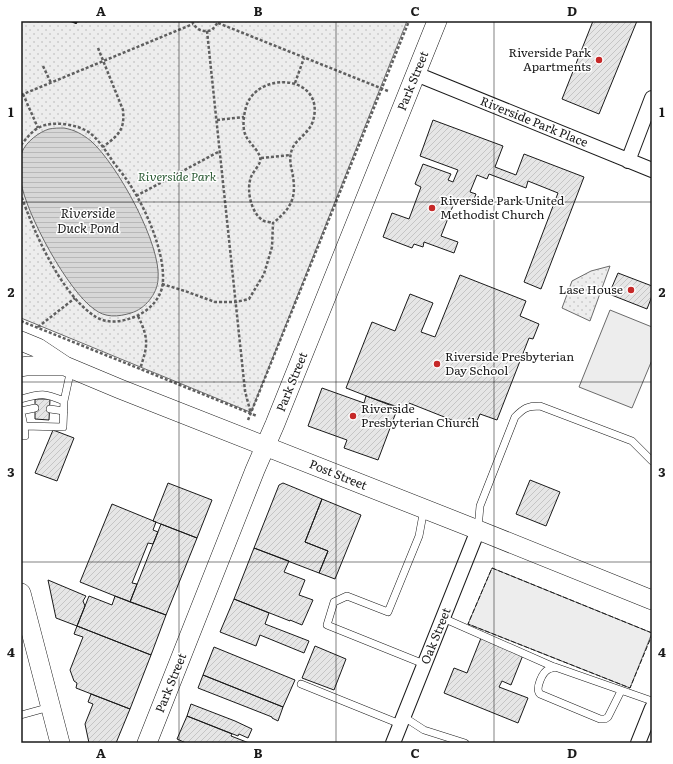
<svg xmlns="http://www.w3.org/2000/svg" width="673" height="764" font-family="Literata,serif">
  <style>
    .grass { fill: #ededed; stroke: #6a6a6a }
    .park { fill: url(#park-dots); stroke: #6a6a6a }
    .water { fill: url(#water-rules); stroke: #6a6a6a }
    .building { fill: url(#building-hatch); stroke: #1a1a1a }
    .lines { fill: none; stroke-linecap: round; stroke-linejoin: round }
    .lane-casing { stroke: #1a1a1a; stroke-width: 8 }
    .street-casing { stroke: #1a1a1a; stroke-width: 16 }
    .secondary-casing { stroke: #1a1a1a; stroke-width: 20 }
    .path { stroke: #5f5f5f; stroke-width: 2.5; stroke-dasharray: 3 2; stroke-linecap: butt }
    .lane { stroke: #fff; stroke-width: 7 }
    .street { stroke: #fff; stroke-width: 14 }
    .secondary { stroke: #fff; stroke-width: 19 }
    .fence { stroke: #1a1a1a; stroke-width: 1; stroke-dasharray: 5 2; stroke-linecap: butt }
    .wall { stroke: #1a1a1a; stroke-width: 2 }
    .grid { fill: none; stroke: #1a1a1a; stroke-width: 1; stroke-opacity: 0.55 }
    .poi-dot { fill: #c62828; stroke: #fff; stroke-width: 1.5 }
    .labels { text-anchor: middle; stroke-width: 3; stroke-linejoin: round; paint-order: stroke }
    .poi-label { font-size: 12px; fill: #1a1a1a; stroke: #fff; text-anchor: start }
    .street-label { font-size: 12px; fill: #1a1a1a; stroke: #fff }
    .park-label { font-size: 12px; font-style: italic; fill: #2b5a34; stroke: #fff }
    .water-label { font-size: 13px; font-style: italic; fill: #1a1a1a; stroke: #fff }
    .neatline { fill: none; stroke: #1a1a1a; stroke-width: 1.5 }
    .grid-label { font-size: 13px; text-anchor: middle; font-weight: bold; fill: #1a1a1a }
  </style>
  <defs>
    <pattern id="park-dots" width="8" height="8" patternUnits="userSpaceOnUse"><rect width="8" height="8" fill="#ededed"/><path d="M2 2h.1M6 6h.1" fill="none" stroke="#cbcbcb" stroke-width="1.8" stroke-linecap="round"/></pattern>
    <pattern id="water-rules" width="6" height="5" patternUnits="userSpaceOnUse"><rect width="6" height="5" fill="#d7d7d7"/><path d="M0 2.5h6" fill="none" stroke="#b8b8b8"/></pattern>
    <pattern id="building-hatch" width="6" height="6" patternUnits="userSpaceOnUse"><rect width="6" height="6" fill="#e6e6e6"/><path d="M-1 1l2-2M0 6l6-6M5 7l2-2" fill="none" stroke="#c5c5c5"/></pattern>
  </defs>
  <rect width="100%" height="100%" fill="#fff"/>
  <!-- grass -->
  <path class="grass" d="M610,310L652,327V360L632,408L579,387Z
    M492,568L652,633L630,688L468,624Z"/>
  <!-- park -->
  <path class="park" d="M21,21H407L251,412H250L21,318Z
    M610,266L590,321L562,308L572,281L591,271Z"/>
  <!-- water -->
  <path class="water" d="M64,128C75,130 82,134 91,141C117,164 162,245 158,280C157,294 145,309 131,313C118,317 105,318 94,309C68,291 26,214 21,182C20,174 19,160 22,152C26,142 39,132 49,129C54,128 59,128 64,128Z"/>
  <!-- building -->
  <path class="building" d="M593,21H637L599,114L562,99Z
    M433,120L503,146L495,167L516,175L524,154L584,177L541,289L524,282L558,193L528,181L526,188L489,174L487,179L477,175L470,192L476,194L472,204L456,198L441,236L458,242L454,253L424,242L423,247L414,244L412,248L383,237L392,213L409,219L421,187L415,184L423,164L451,174L448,180L453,182L458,170L420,156Z
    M618,273L652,286V296L647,309L609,294Z
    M460,275L526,301L520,316L539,324L533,339L529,338L497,420L480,414L477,421L469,418L467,426L409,403L405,411L346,388L372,322L395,331L410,294L433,303L421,332L435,337Z
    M322,388L364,403L366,396L398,407L378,460L344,448L347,440L308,426Z
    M35,399H50L49,420L35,419Z
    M53,430L74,438L57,481L35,473Z
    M530,480L560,492L546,526L516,514Z
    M168,483L212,500L197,538L153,521Z
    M283,483L322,499L305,542L328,551L319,573L254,548L279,485Z
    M322,499L361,515L335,579L319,573L328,551L305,542Z
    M112,504L156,522L153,530L158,532L153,544L148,543L132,583L137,584L130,602L80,582Z
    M161,524L197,538L166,615L130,602Z
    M254,548L289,561L284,572L305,580L299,595L313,600L302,625L290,620V621L234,599Z
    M48,580L86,596L83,601L85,606L77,626L56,618Z
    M89,596L112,605L115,596L166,615L151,655L77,626Z
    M234,599L269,613L265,624L309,641L304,653L260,635L256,646L220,632Z
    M77,626L151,655L130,709L76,688L77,683L74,681L70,670L83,637L74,634Z
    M481,638L523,655L511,685L502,681L499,687L528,698L518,723L444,693L454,668L467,673Z
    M315,646L346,659L334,690L302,678Z
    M214,647L295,680L283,707L203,675Z
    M203,675L283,707L278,721L272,718V717L198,688Z
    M91,694L130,709L116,743H89L85,724L93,704L88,702Z
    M191,704L235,721L252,729L248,738L239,734L238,736L187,716Z
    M187,716L232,734L231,736L249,743H186L177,739Z"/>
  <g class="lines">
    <defs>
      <path id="lane" d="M21,399C42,393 44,393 64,401L63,427L24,426
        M64,401L71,369
        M50,409L64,411
        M21,411L35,408
        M21,412L24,426L25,436H21
        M424,509L419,536L388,612L347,596L334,602L327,625L424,664
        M478,529L480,506L515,417C524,408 527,406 540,406L632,441L652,461
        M443,618L554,667
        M301,684L400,724
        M621,691L608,717L605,719H600L540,694C535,689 542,672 549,669C551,668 553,668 555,667L652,701
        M21,715L50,707
        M404,717L424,730L465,743"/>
      <path id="street" d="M416,74L652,170
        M628,161L652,98
        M393,743L478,530
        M638,743L652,708"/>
      <path id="secondary" d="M21,341L38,348L65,366
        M21,367L27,366H65L120,389L478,530L652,600
        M21,593L60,743
        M147,743L255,470L275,424L437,21"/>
    </defs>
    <!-- lane casing -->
    <use href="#lane" class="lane-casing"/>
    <!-- street casing -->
    <use href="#street" class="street-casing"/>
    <!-- secondary casing -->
    <use href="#secondary" class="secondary-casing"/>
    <!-- path -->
    <path class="path" d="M192,21C196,30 203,33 212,30L219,21
      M218,23L388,91
      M207,31L245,391L251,414
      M98,48L123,110C125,131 118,135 103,147
      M43,66L51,83
      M295,83L304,58
      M23,94L38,128
      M21,95L193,24
      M217,120L244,117
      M21,145C26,139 31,132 38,128C51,120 78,124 90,133C100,141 107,153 114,163C120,171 127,179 132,188C147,211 168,260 162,288C158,302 147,312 134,317C122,322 108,324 96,317C61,295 34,232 21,195
      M261,158L290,155
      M136,196L220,151
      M162,284L185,291L215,302H236L249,299L264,274L272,247L273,223C293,207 297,196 292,171C290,162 289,156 293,147C298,138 309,133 313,121C326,76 261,70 247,104C244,113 242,125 245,134C248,143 263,153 260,162C258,167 253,172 251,177C246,190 251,214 264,221C267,222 271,222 273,223
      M138,316C149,339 148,345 140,369
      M21,321L257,416
      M38,327L75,298
      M248,420L409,21"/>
    <!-- lane -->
    <use href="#lane" class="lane"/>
    <!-- street -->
    <use href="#street" class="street"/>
    <!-- secondary -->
    <use href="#secondary" class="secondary"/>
    <!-- fence -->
    <path class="fence" d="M652,633L492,568L468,624L630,688L652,635"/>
    <!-- wall -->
    <path class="wall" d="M71,21L76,23L77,21"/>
  </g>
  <!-- grid -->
  <path class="grid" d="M179,21V743M336,21V743M494,21V743M21,202H652M21,382H652M21,562H652"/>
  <!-- markers -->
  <g class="poi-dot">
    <circle cx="599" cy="60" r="4"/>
    <circle cx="432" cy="208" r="4"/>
    <circle cx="631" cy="290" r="4"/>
    <circle cx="437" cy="364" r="4"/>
    <circle cx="353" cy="416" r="4"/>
  </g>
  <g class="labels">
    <!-- poi labels -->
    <g class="poi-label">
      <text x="591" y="57" text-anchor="end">Riverside Park<tspan x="591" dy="14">Apartments</tspan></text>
      <text x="440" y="205">Riverside Park United<tspan x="440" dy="14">Methodist Church</tspan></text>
      <text x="623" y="294" text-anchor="end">Lase House</text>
      <text x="445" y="361">Riverside Presbyterian<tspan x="445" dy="14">Day School</tspan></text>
      <text x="361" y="413">Riverside<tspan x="361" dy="14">Presbyterian Church</tspan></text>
    </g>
    <!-- street labels -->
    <g class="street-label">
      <text transform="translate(413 81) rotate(-68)" y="4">Park Street</text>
      <text transform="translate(534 122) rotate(22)" y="4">Riverside Park Place</text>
      <text transform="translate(292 382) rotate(-68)" y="4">Park Street</text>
      <text transform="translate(338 475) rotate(22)" y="4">Post Street</text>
      <text transform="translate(436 636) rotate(-68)" y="4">Oak Street</text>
      <text transform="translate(171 683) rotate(-68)" y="4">Park Street</text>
    </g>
    <!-- park labels -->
    <g class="park-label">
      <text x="177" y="181">Riverside Park</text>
    </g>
    <!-- water labels -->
    <g class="water-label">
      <text x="88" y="218">Riverside<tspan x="88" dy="15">Duck Pond</tspan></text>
    </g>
  </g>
  <!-- border -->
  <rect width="673" height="764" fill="none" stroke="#ffffff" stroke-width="44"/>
  <rect x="22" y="22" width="629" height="720" class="neatline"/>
  <g class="grid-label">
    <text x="101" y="16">A</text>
    <text x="258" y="16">B</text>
    <text x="415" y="16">C</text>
    <text x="572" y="16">D</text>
    <text x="11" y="117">1</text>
    <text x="662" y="117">1</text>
    <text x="11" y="297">2</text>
    <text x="662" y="297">2</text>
    <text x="11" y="477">3</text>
    <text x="662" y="477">3</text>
    <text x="11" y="657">4</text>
    <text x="662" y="657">4</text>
    <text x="101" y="758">A</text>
    <text x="258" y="758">B</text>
    <text x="415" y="758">C</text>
    <text x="572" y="758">D</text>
  </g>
</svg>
